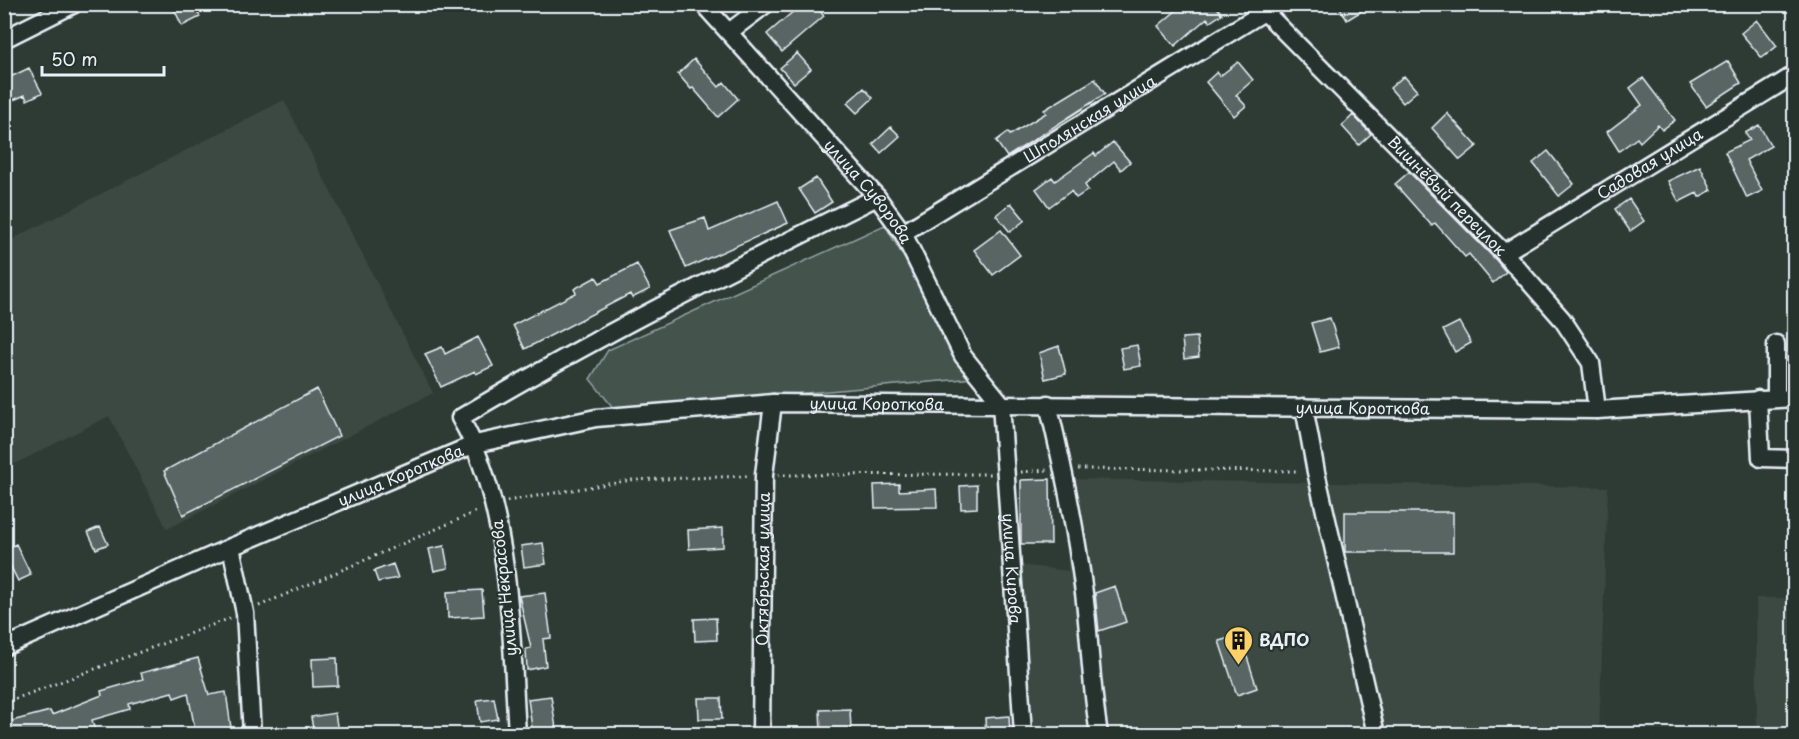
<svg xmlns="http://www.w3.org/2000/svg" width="1799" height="739" font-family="'Playpen Sans',sans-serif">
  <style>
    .built { fill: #3b4843 }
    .green { fill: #45524e; stroke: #96a2a3; stroke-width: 1.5 }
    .building { fill: #596563; stroke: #e8f1f8; stroke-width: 1.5 }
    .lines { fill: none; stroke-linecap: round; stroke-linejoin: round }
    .minor-casing { stroke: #e8f1f8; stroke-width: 21 }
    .path { stroke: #e8f1f8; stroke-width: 3; stroke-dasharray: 1.5 4.5; stroke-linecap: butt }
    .minor { stroke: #26332d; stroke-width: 16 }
    .labels { text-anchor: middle; stroke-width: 4.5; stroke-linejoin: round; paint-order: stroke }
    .street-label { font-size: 16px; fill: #e8f1f8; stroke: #26332d }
    .poi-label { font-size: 16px; font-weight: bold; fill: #e8f1f8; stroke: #26332d; text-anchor: start }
  </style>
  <rect width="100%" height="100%" fill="#2e3b35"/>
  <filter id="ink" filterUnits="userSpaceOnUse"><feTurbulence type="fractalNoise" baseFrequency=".0167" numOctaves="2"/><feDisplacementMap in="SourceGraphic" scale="12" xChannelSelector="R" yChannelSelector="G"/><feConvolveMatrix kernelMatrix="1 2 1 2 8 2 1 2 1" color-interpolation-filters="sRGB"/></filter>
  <g filter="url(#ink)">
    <!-- built -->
    <path class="built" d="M284,100L433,393L167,529L109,416L5,469V243Z
      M1065,479L1608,487L1599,734H1034L1021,565L1068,571Z
      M1756,598H1794V734H1757Z"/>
    <!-- green -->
    <path class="green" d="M885,225L974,378L615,410L590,379L608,350Z"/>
    <!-- building -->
    <path class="building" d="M172,4H194L200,17L182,26Z
      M802,4H814L824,16L782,52L767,34Z
      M1184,4H1223L1218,9L1222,14L1210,22L1207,18L1175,46L1158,26Z
      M1338,4H1373L1347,20Z
      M1757,20L1777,46L1762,58L1741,33Z
      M797,53L811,69L794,83L780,68Z
      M694,59L719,87L724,82L738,99L718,117L693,88L691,89L678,74Z
      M1728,61L1741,83L1706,106L1690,84Z
      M1238,62L1253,80L1236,95L1246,106L1234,116L1206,82L1217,72L1220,76Z
      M29,68L42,93L27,100L25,95L4,104V80Z
      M1404,76L1417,91L1403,103L1390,88Z
      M1643,78L1675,120L1662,130L1658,125L1640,142L1637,138L1619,151L1607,132L1642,105L1630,88Z
      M1095,79L1105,94L1007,157L996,141L1008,132L1010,135L1046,113L1044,110Z
      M864,88L873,98L857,113L847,103Z
      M1447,113L1477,146L1460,160L1432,128Z
      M1353,115L1371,134L1359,145L1342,126Z
      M1759,125L1771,146L1746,160L1762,191L1747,198L1725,152L1750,140L1745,133Z
      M891,127L900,136L881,153L873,144Z
      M1113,142L1130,162L1121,170L1114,161L1085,185L1088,190L1076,198L1071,191L1049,207L1036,189L1052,177L1055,181L1094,153L1096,156Z
      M1548,151L1574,184L1559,196L1533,163Z
      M1700,166L1712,190L1699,197L1697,193L1679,202L1668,181Z
      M1409,172L1496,260L1506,272L1493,283L1469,254L1465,257L1435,223L1432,226L1395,184Z
      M816,178L832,202L815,213L799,189Z
      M1629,199L1644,221L1630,231L1615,209Z
      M778,201L788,223L686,268L670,230L705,218L709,231Z
      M1011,203L1025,220L1010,232L996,215Z
      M1001,230L1020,255L993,275L974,250Z
      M637,264L650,289L632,298L630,294L525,349L513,325L576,293L574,289L596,277L600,283Z
      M1330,318L1339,347L1320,352L1311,323Z
      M1459,322L1471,343L1455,352L1443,330Z
      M478,337L493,366L476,374L475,371L441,387L425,354L442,347L445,354Z
      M1197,337L1199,357L1184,359L1182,338Z
      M1137,345L1141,366L1124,369L1120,348Z
      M1059,346L1066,374L1045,379L1039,353Z
      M317,389L339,436L183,515L164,471Z
      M1050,479L1051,544H1021V480Z
      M899,484V491L936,489L937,507L875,508L874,485Z
      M977,485V508L961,509L960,486Z
      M1345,512H1453V552H1345Z
      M100,527L108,544L96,549L88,532Z
      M723,528V547L689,549L688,530Z
      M543,543L546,564L524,567L521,546Z
      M16,544L31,575L18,581L4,553V550Z
      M444,546L448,568L434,571L429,549Z
      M393,564L398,578L378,582L374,571Z
      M1115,586L1126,622L1099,631L1095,593Z
      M482,590L484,616L448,618L447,592Z
      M545,593L551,638L543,639L546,666L527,670L526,649L531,648L519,596Z
      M716,618L717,640L695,641L694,619Z
      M1240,635L1257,688L1237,695L1219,641Z
      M198,658L209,695L226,692L232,735H196L188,693L174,698L172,692L129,704L130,709L92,720L96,735H4V723L50,711L52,715L102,695L101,691L143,679L141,673Z
      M337,658L338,686L313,687L312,659Z
      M551,696L557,735H533L528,699Z
      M494,698L498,719L480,722L477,700Z
      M698,698H721L722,719H699Z
      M850,709L851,730L821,732L820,710Z
      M335,713L338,732L314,735L311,717Z
      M1009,716L1010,734L986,735L985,718Z"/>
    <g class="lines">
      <defs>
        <g id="minor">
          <path id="s1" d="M703,4L877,197L903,233L963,356L1001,403"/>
          <path id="s2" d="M1257,4L1504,253L1562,319L1591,363L1597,410"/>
          <path d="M729,32L766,4"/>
          <path d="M4,39L74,4"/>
          <path id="s3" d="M903,233L1277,4"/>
          <path id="s4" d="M1504,253L1794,75"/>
          <path d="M1776,344V398"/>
          <path d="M1758,399L1761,458L1794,459"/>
          <path id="s5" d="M1001,403L1023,734"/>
          <path d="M1048,404C1063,466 1076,530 1084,593C1090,640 1091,687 1099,734"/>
          <path d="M1304,407L1316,472L1376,734"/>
          <path d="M231,547L245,613L252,734"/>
          <path id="s6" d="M4,647L231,547L475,444L596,418L773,403L1597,410L1794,398"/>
          <path d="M517,734C511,636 511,504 460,418C595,337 736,267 877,197"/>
          <path id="s7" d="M761,734L764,475L773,403"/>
        </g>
      </defs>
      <!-- minor casing -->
      <use href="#minor" class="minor-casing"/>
      <!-- path -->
      <path class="path" d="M1078,469L1300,471
        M1021,472L1048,470
        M778,475L991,474
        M507,501L632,480L748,476
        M259,606L478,511
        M4,703L231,618"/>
      <!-- minor -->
      <use href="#minor" class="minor"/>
    </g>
  </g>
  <!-- icons -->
  <defs>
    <symbol id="building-pin" viewBox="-11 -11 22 30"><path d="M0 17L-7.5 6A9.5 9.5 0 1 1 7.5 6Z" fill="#ffd166" stroke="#26332d"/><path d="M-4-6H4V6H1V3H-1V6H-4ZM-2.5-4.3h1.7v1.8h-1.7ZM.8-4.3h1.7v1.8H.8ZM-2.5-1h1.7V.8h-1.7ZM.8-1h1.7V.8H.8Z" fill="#111"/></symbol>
  </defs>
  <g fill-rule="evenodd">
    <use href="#building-pin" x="1222" y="624" width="33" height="45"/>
  </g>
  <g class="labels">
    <!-- street labels -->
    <g class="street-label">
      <text dy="6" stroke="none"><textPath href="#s3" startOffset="219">Шполянская улица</textPath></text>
      <text dy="6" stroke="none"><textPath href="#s4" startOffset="171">Садовая улица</textPath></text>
      <text dy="6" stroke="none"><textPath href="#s1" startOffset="250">улица Суворова</textPath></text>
      <text dy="6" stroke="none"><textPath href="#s2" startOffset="270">Вишнёвый переулок</textPath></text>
      <text dy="6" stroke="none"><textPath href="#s6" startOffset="918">улица Короткова</textPath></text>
      <text dy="6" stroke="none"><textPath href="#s6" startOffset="1404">улица Короткова</textPath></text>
      <text dy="6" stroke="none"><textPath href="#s6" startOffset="432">улица Короткова</textPath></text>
      <text dy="6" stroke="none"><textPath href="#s7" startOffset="165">Октябрьская улица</textPath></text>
      <text dy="6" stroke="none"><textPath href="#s5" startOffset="166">улица Кирова</textPath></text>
      <text transform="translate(504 588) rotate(-96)" y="6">улица Некрасова</text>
    </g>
    <!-- poi labels -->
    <g class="poi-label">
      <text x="1259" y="646">ВДПО</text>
    </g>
  </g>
  <!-- margin -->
  <rect width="1799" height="739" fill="none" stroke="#26332d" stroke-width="24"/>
  <rect x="12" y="12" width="1775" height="715" fill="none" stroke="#e8f1f8" stroke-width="2" filter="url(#ink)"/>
  <!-- scale -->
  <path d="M42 66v9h122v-9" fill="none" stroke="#e8f1f8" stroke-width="3"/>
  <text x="51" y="66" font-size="18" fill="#e8f1f8" stroke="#26332d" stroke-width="4.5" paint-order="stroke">50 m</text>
</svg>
